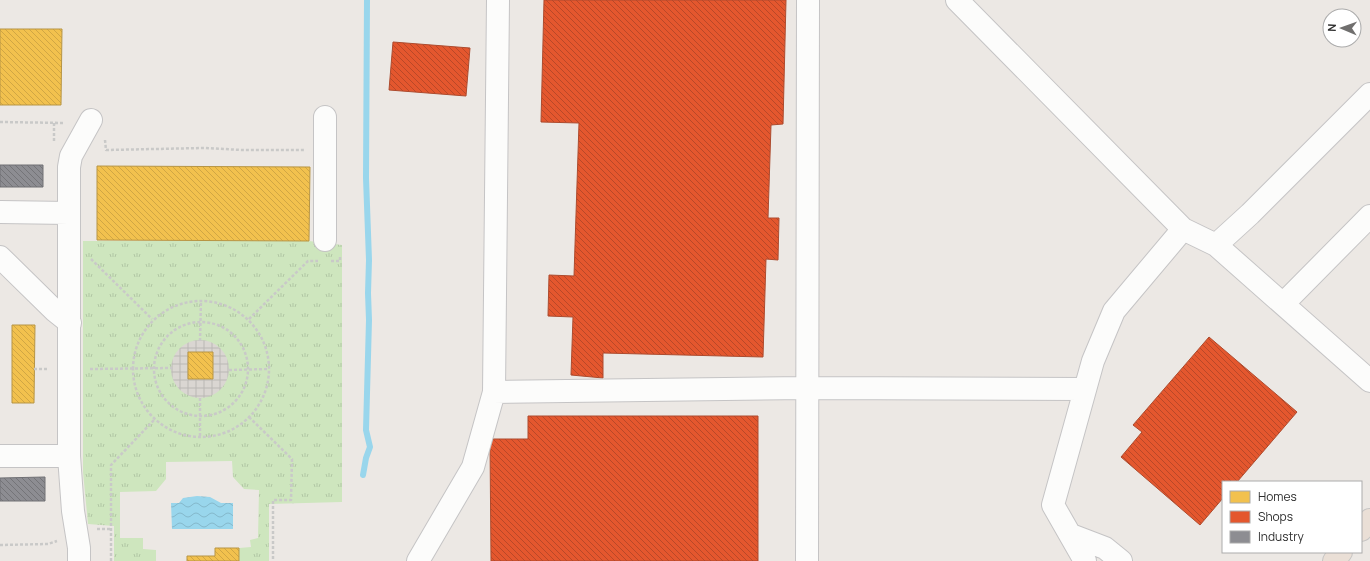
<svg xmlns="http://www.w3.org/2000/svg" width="1370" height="561" font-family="Manrope,sans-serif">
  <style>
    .grass { fill: url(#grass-tufts) }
    .plaza { fill: url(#plaza-grid) }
    .water { fill: url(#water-waves) }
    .homes { fill: url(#homes-back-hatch); stroke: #b79544 }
    .shops { fill: url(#shops-back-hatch); stroke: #ad4b2e }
    .industry { fill: url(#industry-back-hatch); stroke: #707074 }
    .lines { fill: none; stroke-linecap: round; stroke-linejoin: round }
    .stream { stroke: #99d6ec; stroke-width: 6 }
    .minor-casing { stroke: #c5c4c5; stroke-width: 24 }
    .highway-casing { stroke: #c6c5c4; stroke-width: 24 }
    .path { stroke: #c9c9c8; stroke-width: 2.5; stroke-dasharray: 3 2; stroke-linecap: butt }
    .minor { stroke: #fcfcfb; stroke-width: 22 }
    .highway { stroke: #eadfd6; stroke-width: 22 }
  </style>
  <defs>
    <pattern id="grass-tufts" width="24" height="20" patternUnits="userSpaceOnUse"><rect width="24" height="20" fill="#cee6be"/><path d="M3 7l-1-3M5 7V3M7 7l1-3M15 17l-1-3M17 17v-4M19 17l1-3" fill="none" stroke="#b1c6a4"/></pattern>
    <pattern id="plaza-grid" width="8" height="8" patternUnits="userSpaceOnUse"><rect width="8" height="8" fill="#dad6d2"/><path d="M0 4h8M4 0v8" fill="none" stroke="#bbb8b5"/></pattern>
    <pattern id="water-waves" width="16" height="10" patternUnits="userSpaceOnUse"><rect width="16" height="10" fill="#99d6ec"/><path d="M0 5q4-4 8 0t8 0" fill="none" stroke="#84b8cb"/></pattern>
    <pattern id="homes-back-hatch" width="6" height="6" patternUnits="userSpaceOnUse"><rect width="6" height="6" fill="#f2c14e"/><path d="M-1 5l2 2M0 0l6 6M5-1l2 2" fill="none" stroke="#d0a644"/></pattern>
    <pattern id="shops-back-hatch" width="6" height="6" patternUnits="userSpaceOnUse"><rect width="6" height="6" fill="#e4572e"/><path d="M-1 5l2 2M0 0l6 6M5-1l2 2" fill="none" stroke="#b94828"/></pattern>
    <pattern id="industry-back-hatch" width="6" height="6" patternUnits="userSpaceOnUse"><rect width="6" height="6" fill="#8d8d92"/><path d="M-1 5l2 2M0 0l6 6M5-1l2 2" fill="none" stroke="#747478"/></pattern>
  </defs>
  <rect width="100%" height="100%" fill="#ece8e4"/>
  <!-- grass -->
  <path class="grass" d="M83,241H309L342,245V502L269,504V561H239V548L251,547L250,540L258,538L259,490L244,489L233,477L232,461L166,462V479L156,491L120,492V538H143V549L156,550V561H114V526L88,524L83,472Z"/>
  <!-- plaza -->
  <path class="plaza" d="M171 369a29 29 0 1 1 58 0a29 29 0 1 1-58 0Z"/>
  <!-- water -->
  <path class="water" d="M197,496L210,497L221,503H233V529H172L171,503H179L183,498Z"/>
  <!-- homes -->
  <path class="homes" d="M0,29H62L61,105H0Z
    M97,166L310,167L309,241L97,240Z
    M12,325H35L34,403H12Z
    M188,352H213V379H188Z
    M215,548H239V561H187V556H215Z"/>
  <!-- shops -->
  <path class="shops" d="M544,0H786L783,124L771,125L768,218H779L778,260L766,259L763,357L603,353V378L571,375L573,317L548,316L549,275L574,276L579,123L541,122Z
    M393,42L470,48L466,96L389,90Z
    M1209,337L1297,412L1237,482H1223V498L1200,525L1121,457L1142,432L1133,425Z
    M528,416H758V561H491L490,439H528Z"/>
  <!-- industry -->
  <path class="industry" d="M0,165H43V187H0Z
    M45,477V501H0V478Z"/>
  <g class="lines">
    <!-- stream -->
    <path class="stream" d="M363,475L366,458L370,447L366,430L369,320L368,293L369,260L366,178L367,0"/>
    <defs>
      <path id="minor" d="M957,0L1183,229L1216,245L1370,381
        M325,117V240
        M0,212L69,213V456
        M69,213V167L71,156L91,120
        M1216,245L1250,214L1370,94
        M0,257L55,311L70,323
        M1283,304L1370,216
        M494,392L807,388L1084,389
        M0,456H69L73,511L79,548V561
        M1071,535L1105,548L1121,561
        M418,561L473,467L494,392L498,0
        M807,561L808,0
        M1085,561L1053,505L1093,361L1114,311L1183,229"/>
      <path id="highway" d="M1361,530L1370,520
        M1334,561L1341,552"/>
    </defs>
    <!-- minor casing -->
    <use href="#minor" class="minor-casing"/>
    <!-- highway casing -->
    <use href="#highway" class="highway-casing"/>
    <!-- path -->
    <path class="path" d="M0,122L65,123
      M105,140L106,150L204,148L243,150H304
      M54,141V122
      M91,259L152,319
      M331,261H340V255
      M133 369a68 68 0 1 1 136 0a68 68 0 1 1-136 0Z
      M249,319L308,261H318
      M154 369a47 47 0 1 1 94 0a47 47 0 1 1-94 0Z
      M200,341L201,300
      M34,369H48
      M90,369L172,368
      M229,370L269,369
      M200,398V437
      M249,417L292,459L291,500H273V561
      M97,529H111
      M0,545L48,544L57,541
      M111,561V465L154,420"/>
    <!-- minor -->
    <use href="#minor" class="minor"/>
    <!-- highway -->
    <use href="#highway" class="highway"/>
  </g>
  <!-- legend -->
  <rect x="1222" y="481" width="140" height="72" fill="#ffffff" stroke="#ababab"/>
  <rect x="1230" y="491" width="20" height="12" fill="#f2c14e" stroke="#ababab"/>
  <text x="1258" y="501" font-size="12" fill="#2e2e2e">Homes</text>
  <rect x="1230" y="511" width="20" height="12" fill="#e4572e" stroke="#ababab"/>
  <text x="1258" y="521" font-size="12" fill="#2e2e2e">Shops</text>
  <rect x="1230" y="531" width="20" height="12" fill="#8d8d92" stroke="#ababab"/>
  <text x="1258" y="541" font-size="12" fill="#2e2e2e">Industry</text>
  <!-- north arrow -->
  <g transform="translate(1342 28) rotate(272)"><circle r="19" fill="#ffffff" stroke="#ababab"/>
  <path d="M0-3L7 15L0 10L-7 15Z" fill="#706f6e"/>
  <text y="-6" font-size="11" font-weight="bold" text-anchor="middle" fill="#2e2e2e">N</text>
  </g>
</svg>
